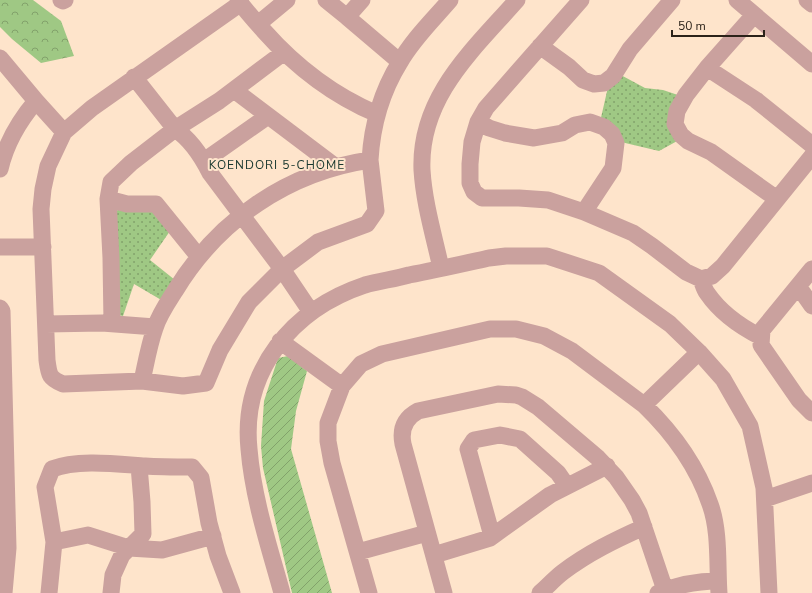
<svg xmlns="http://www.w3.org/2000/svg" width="812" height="593" font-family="'Nunito Sans',sans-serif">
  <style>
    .forest { fill: url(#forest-crowns) }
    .park { fill: url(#park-dots) }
    .garden { fill: url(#garden-furrows) }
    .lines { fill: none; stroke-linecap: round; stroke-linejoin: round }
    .minor { stroke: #caa19e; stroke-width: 17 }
    .labels { text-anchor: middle; stroke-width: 4; stroke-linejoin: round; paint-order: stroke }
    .neighbourhood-label { font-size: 12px; letter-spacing: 1px; fill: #16352d; stroke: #fee4cb }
  </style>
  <defs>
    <pattern id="forest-crowns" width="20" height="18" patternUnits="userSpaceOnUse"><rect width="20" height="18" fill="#9fc884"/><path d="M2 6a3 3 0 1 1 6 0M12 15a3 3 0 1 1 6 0" fill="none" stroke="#82a26b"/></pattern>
    <pattern id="park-dots" width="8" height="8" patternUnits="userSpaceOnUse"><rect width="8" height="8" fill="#9fc884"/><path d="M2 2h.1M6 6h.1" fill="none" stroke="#82a26b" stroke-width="1.8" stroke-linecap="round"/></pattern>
    <pattern id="garden-furrows" width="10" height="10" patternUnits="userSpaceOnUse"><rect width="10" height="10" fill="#9fc884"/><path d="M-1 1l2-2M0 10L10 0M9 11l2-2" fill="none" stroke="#82a26b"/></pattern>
  </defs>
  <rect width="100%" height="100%" fill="#fee4cb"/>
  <!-- forest -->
  <path class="forest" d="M0,0H33L61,21L74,56L41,63L12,39L0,27Z"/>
  <!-- park -->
  <path class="park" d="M619,74L645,88L663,90L681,96L679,140L659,151L621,142L600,122L608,87Z
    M121,208L153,209L170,231L150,260L175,280L163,301L134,284L123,316L117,315L113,213Z"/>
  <!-- garden -->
  <path class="garden" d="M288,356L307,371L296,411L291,449L332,593H292L263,468L261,446L264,401L278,358Z"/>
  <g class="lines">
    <!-- minor -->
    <path class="minor" d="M61,0L63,1L65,0
      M238,0C246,11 255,21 264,31C296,67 332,95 377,114
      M326,0L347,17
      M362,0L347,17L400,62
      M581,0L486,108L478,122L472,142L470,164V183L474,192L482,198H519L548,200L584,212L633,233L652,246L686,272L701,279L712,276L723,266L812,156
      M737,0L812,64
      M807,0L812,4
      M241,3L92,108L64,132L48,166L43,189L41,209L47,360C49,375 49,378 63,384L142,381C146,363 149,345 155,328C159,315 168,302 175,291C218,220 288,172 370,160C372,126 382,91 400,62C413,39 433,20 450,0
      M754,15L707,68L686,95L677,111L675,124L681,135L688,141L711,152L777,199
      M258,24L287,0
      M540,46L569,67L583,80L594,84L604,83L613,76L630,49L672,0
      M0,58L36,101
      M707,68L756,100L812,145
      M134,77L175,129C190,139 202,157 210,173L282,269L311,312
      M234,90L336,167
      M478,122L489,128L505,133L534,138L562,133L575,125L590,122L604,127L612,134L616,143L613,168L584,212
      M204,161L268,116
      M0,169C6,143 19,121 36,101L64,132
      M108,199L127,204H156L199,257
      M0,247H43
      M441,268C434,236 424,203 422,170C419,97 473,50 517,0
      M812,269L762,330L761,345L799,400L812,413
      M701,279C703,284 704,289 707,293C720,312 741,327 761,337
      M798,286L812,306
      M0,308L2,311L8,548L4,593
      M112,323L111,258L108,199L111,182L131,163L175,129L219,101L283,53
      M46,324L102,323L155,327
      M280,341L342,386L328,423V441L332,463L369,593
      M699,352L644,405C673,433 697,466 710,504C720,531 717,565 719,593
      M142,381L183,386L206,383L220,350L249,302L282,269L318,242L367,224L376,211L370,160
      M342,386L361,364L382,354L490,329H516L544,336L572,351L644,405
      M765,499L812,483
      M492,536L468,449L474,440L500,435L520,439L558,473L567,486
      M54,542L88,535L129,548L162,550L213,536
      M358,552L427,533
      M434,555L490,538L550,495L607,466
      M49,593L54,542L45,487L52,469C77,459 117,464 145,466C160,467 176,467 192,467L201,478L209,523L218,556L232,593
      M111,593L113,575L122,555L143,534L142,502L139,466
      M282,593C269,546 253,498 249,449C241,370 293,309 365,285C379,281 395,279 409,275C436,270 462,264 489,258L506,256H547L599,273L670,324L699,352L723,379L750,426L764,488L769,593
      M444,593L403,444C400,429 405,418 418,411L498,394L516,395L522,397L538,407L598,458L616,477L632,500L639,513L665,590
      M540,593C548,586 555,578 563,572C588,553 615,540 644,527
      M658,593C677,585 698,581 718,581"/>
  </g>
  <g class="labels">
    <!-- neighbourhood labels -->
    <g class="neighbourhood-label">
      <text x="277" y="169">KOENDORI 5-CHOME</text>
    </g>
  </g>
  <!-- scale -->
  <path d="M672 30v6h92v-6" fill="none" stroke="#2b2219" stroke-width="2"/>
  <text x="678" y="30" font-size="12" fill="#2b2219" stroke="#fee4cb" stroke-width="3" paint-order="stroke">50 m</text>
</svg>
